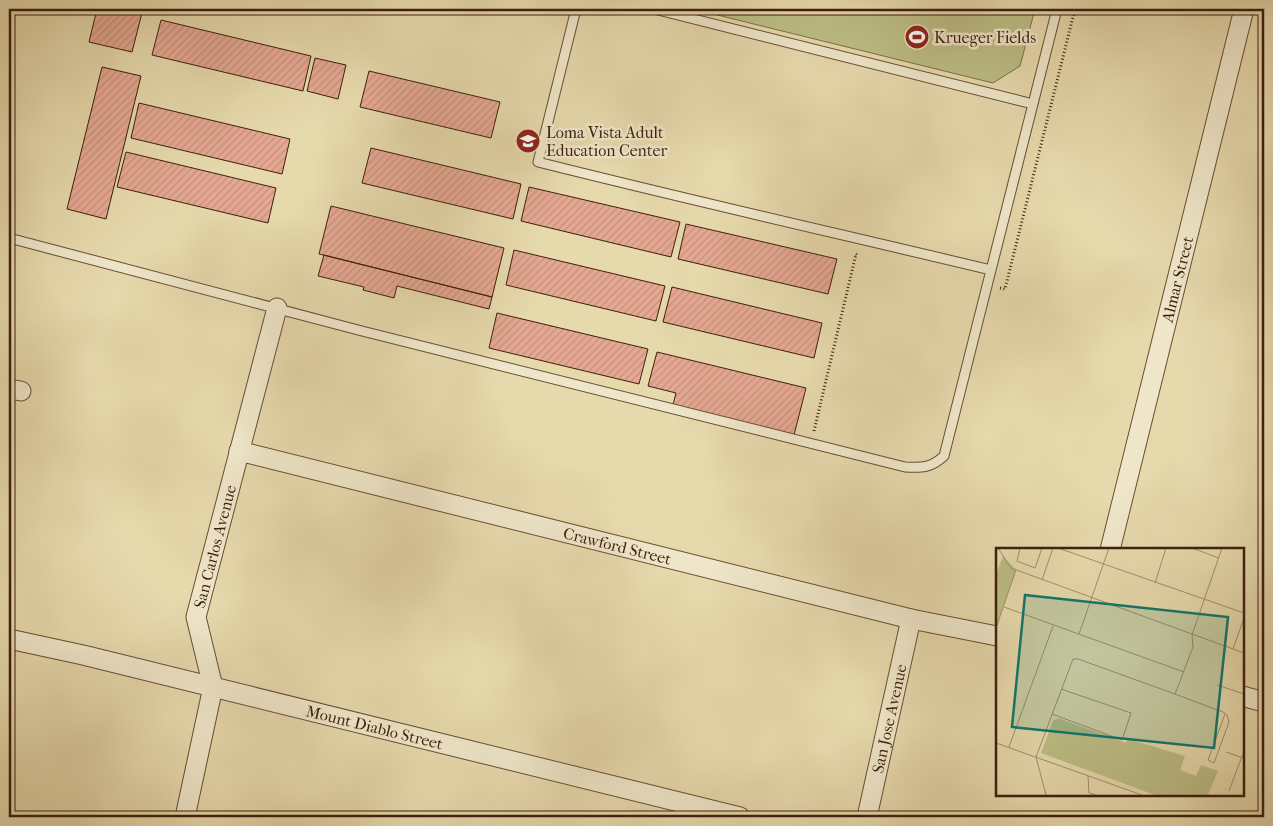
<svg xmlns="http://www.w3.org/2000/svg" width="1273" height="826" font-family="'IM FELL French Canon',serif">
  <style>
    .garden { fill: #bcbd85; stroke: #7c6e48 }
    .building { fill: url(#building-hatch); stroke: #3d1f0c }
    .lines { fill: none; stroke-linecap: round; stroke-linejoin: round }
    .lane-casing { stroke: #674e34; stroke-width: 11 }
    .street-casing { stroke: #674e34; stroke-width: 21 }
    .path { stroke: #3d1f0c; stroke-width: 3; stroke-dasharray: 1 2.5; stroke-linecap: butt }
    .lane { stroke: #efe6c9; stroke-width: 9 }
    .street { stroke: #efe6c9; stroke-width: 19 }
    .labels { text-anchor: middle; stroke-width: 5; stroke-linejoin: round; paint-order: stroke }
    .poi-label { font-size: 16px; fill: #3d1f0c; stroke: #efe6c9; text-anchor: start }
    .street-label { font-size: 16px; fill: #3d1f0c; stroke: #efe6c9 }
    .inset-road { fill: none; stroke: #a28f6c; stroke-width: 1 }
    .view { fill: #0f766e; fill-opacity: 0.15; stroke: #0f766e; stroke-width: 2.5 }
    .inset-edge { fill: none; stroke: #3d1f0c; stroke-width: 2.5 }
  </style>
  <defs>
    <pattern id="building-hatch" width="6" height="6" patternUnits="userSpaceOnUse" patternTransform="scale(1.25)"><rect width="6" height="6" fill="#e5a892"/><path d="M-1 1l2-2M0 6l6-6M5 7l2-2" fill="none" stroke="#c5907d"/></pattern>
  </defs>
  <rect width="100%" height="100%" fill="#e6d9ac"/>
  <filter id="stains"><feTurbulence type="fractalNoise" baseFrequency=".004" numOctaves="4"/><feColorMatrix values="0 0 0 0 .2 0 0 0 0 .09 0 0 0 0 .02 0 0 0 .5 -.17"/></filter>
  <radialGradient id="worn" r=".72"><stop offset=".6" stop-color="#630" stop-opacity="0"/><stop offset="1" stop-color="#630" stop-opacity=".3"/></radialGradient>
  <!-- garden -->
  <path class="garden" d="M693,9H1035L1020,66L993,83Z"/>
  <!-- building -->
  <path class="building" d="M97,9H143L132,52L89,42Z
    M161,20L311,56L303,91L152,55Z
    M315,58L346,65L338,99L307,91Z
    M102,67L141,76L106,219L67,209Z
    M369,71L500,102L491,138L360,107Z
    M139,103L290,139L282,174L131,138Z
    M371,148L521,184L513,219L362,183Z
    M126,152L276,188L268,223L117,187Z
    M529,187L680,222L671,257L521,221Z
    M331,206L504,248L492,297L319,254Z
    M686,224L837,259L828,294L678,259Z
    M514,250L665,286L656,321L506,285Z
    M324,255L492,297L489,309L397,286L394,298L363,290L364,287L318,276Z
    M672,287L822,323L814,358L663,322Z
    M497,313L648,349L639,384L489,348Z
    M657,352L806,388L794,435L673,405L676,393L648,386Z"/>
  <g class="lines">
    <defs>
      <path id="lane" d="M576,9L538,162C689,200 840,234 991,270
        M654,9L1033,104
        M9,12V9
        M9,238L362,331L905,467C922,468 931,468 944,456L1057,9"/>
      <g id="street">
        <path d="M9,389L21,391"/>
        <path id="s1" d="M239,451L911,619L997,636"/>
        <path id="s2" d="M1110,550L1244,9"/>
        <path id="s3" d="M9,639L83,655L740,817"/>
        <path d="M1242,696L1264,702"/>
        <path id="s4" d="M185,817L213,687L196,617L277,308"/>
        <path id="s5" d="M867,817L911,619"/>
      </g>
    </defs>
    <!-- lane casing -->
    <use href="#lane" class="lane-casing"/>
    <!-- street casing -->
    <use href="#street" class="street-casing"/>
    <!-- path -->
    <path class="path" d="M1000,288L1005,289L1075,9
      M814,431L856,254L857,255"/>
    <!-- lane -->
    <use href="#lane" class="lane"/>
    <!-- street -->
    <use href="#street" class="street"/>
  </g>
  <!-- icons -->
  <defs>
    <symbol id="stadium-disc" viewBox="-11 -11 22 22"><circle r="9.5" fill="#8f2418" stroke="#efe6c9"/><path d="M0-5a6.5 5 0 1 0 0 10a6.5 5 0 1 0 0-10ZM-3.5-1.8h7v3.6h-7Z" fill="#fff"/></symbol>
    <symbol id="school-disc" viewBox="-11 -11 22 22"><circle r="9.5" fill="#8f2418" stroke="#efe6c9"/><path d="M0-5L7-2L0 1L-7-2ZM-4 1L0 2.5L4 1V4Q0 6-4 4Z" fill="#fff"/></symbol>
  </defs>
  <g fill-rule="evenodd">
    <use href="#stadium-disc" x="903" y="23" width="28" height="28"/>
    <use href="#school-disc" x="514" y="127" width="28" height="28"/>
  </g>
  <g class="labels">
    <!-- poi labels -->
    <g class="poi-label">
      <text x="934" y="43">Krueger Fields</text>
      <text x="546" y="138">Loma Vista Adult<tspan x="546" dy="18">Education Center</tspan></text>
    </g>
    <!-- street labels -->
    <g class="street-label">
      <text dy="6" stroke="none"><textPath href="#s2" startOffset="279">Almar Street</textPath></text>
      <text dy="6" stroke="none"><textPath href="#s1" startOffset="390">Crawford Street</textPath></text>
      <text dy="6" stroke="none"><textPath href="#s4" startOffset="278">San Carlos Avenue</textPath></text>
      <text dy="6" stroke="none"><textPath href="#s5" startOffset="101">San Jose Avenue</textPath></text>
      <text dy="6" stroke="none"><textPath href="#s3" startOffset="376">Mount Diablo Street</textPath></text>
    </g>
  </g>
  <!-- overview -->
  <g transform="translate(996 548)">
    <rect width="248" height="248" fill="#e6d9ac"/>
    <path d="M7,8L20,22L0,80V26Z" fill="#bcbd85"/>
    <path d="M62,170L130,195L132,191L189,208L184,222L200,228L205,217L222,223L212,247H159L45,205L57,173Z" fill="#bcbd85"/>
    <path class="inset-road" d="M2,0L15,20L248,105M24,0L21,13L39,20L46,0M62,0L248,65M196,0L223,10M46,32L57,0M159,35L170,0M8,59L188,124M0,80L20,22M83,86L113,0M237,101L248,70M221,137L248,146M179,146L197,99L196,87L226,0M56,166L126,192L135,165L65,141M0,195L146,247M13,199L57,78M230,204L247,210M92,228L93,245L100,247M233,243L248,203M50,247L40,209L77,111H82L179,146L227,164L231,167L233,174L218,215L212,212L229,166"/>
    <path class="view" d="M29,47L232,69L218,200L16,179Z"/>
    <rect width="248" height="248" class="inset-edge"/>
  </g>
  <!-- margin -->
  <rect width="1273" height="826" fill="none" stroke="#e6d9ac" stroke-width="30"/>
  <rect x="10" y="10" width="1253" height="806" fill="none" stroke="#3d1f0c" stroke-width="2.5"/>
  <rect x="15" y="15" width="1243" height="796" fill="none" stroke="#3d1f0c"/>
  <rect width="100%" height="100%" filter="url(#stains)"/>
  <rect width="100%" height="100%" fill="url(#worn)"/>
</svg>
